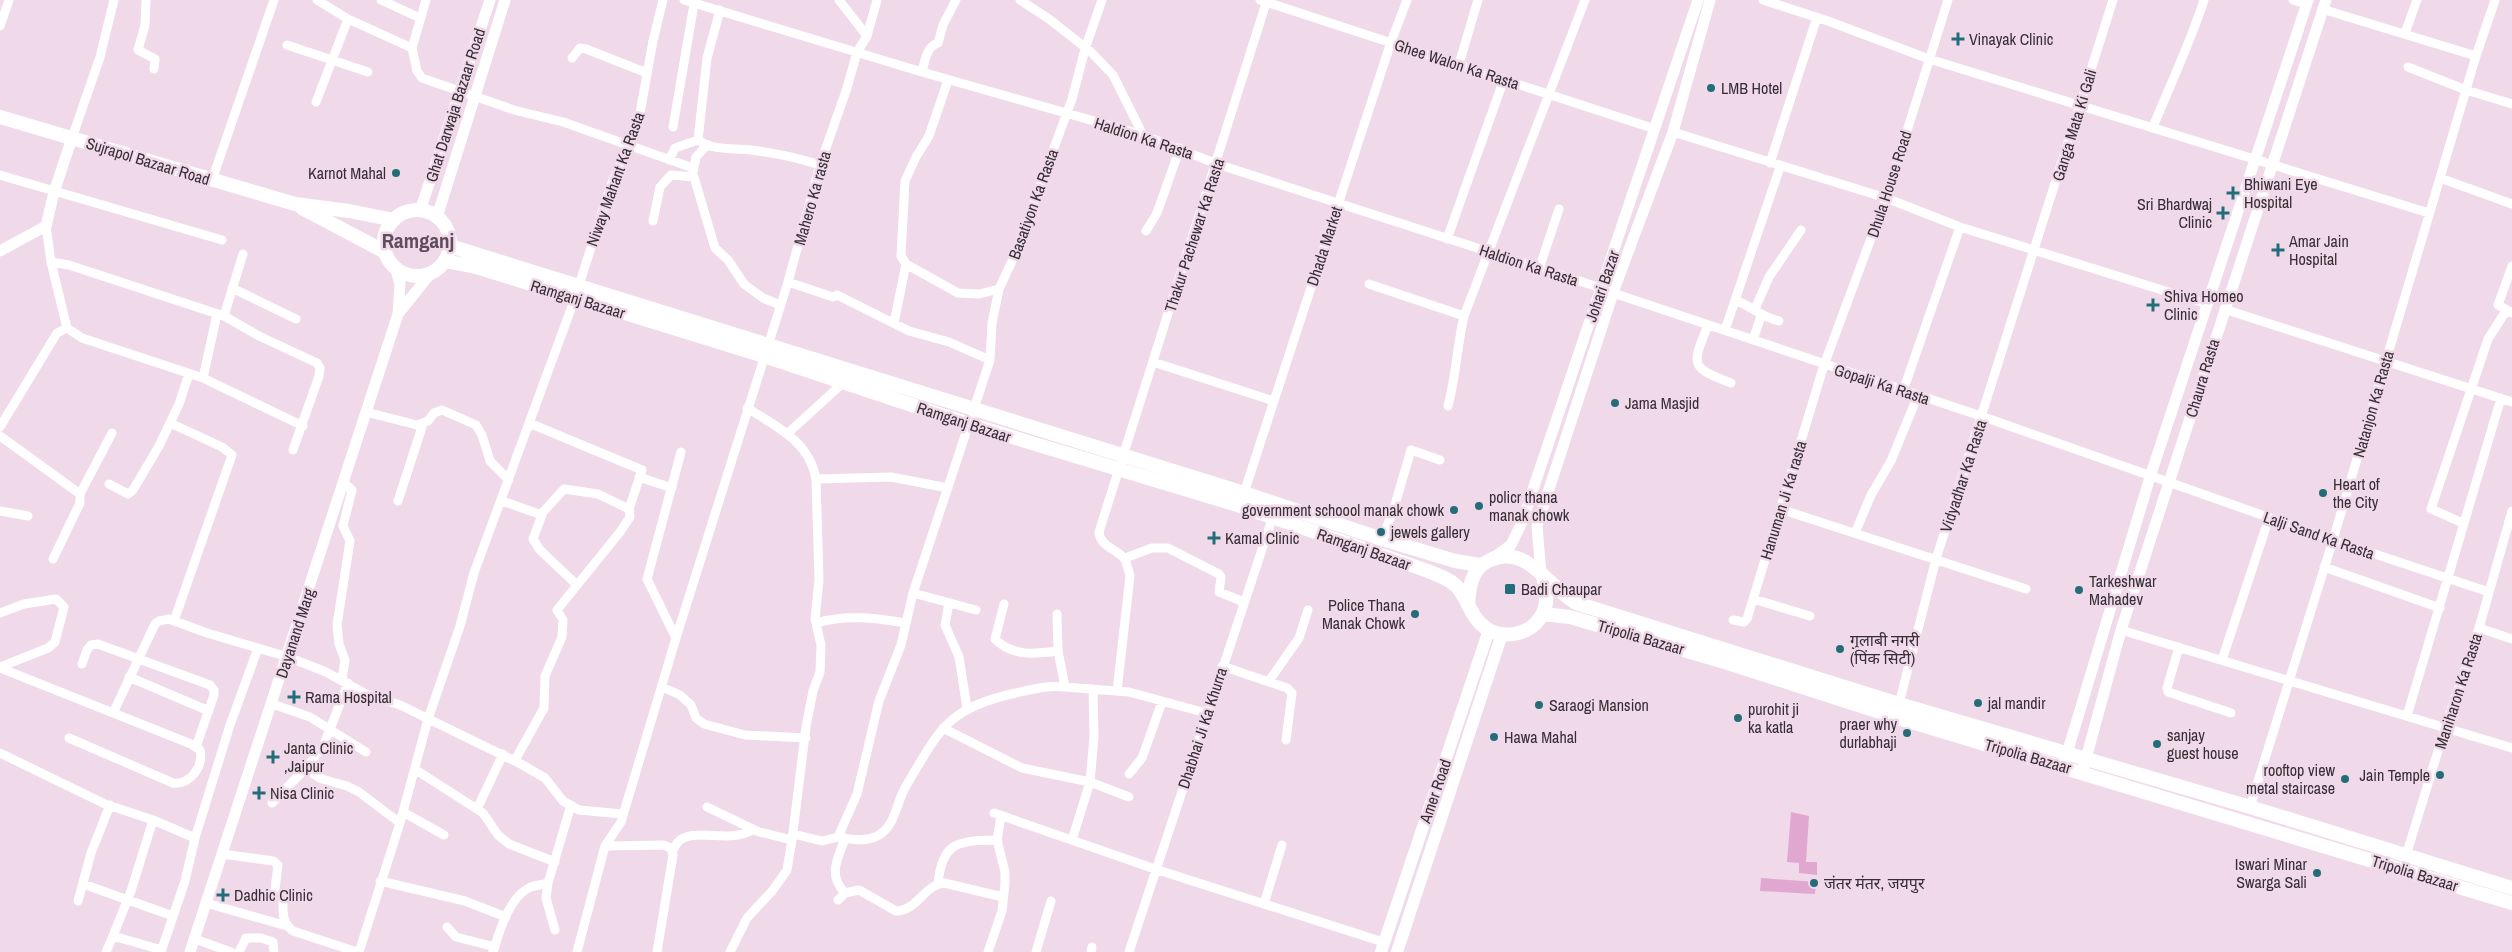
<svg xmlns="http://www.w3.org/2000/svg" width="2512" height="952" font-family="'Archivo Narrow','Noto Sans Devanagari',sans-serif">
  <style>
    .green { fill: #e0a8d0 }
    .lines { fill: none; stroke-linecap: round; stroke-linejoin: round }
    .minor { stroke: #fff; stroke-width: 9 }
    .tertiary { stroke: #fff; stroke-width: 11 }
    .secondary { stroke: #fff; stroke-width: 12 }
    .primary { stroke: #fff; stroke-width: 14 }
    .poi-dot { fill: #246c78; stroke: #f0d9e9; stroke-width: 2 }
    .labels { text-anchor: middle; stroke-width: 5; stroke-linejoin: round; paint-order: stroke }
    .poi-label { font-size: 16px; fill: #362e34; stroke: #f0d9e9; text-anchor: start }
    .street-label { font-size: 16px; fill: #362e34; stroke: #f0d9e9 }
    .district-label { font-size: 21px; font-weight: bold; fill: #604d5b; stroke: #f0d9e9 }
  </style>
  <rect width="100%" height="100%" fill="#f0d9e9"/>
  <!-- green -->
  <path class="green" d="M1791,812L1809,816L1806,862H1817V875L1799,873V863L1787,862Z
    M1761,878L1816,882L1815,894L1760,891Z"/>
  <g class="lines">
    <!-- minor -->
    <path class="minor" d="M146,0L145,25L138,50L155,59L154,69
      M317,0L348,19L412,48L426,0
      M381,0L420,18
      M684,0L922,72L1143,135L1217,164L1601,288
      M839,0L867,36
      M1020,0L1049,19L1091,52L1113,75L1143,135
      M1260,0L1655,129
      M1763,0L1828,21L1929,59L2429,213
      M2293,0L2306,4
      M2322,9L2476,56
      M720,10L707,58L698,140C713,151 734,148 751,150C774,153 798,158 820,165
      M0,26L9,0
      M2405,33L2417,0
      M287,45L368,72
      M412,48L417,71L422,78L514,110L563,122L693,168
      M572,58L580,48L586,49L647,73
      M1459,64L1478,0
      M2408,67L2466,90L2512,104
      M922,72C925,61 926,47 938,43L943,25L956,0
      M948,80L929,136L916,157L905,181L901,256L906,264L958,293L979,294L999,289
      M316,102L348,19
      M673,127L694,4
      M2153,127C2170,85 2190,44 2204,0
      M1673,132L1886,198L1960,227L2207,304
      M72,138L100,57L114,0
      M669,160L675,148L698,140
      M1770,163L1817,17
      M693,172L696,157L706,146
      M0,175L222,240
      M2440,178L2512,204
      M212,180L274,0
      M653,221L660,187L671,175L694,177L715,248L728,260L744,284L763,298L780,305
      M46,226L51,262L67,328
      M1146,231L1157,213L1180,148
      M1447,239L1504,79
      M51,262L69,265L224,316L259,336L317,363L320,368L319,376L293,450
      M2512,266L2498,305L2512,313
      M1539,269L1559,209
      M788,282L833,297L837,295L909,331L949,342L990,360
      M1369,284L1464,316
      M232,288L296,319
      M1613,293L1981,416L2333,540L2489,592
      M1735,300C1753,307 1759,316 1779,321
      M1755,309L1769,277L1801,230
      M2224,309L2512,402
      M224,316L243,254
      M894,323L906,264
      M1708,325C1692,365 1689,367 1731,383
      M1725,330L1780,167
      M1753,340L1761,316
      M1153,362L1274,401
      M203,378L217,314
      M1903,391L1960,227
      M1448,406C1456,376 1457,346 1464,316L1585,0
      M366,412L417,425L428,421L434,413L442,410L476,425L482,435L490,461L509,480
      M170,423L222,447L232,455L174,621
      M0,427L57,333L67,328L82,338L203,378L303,426
      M787,434L844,382
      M0,436L80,494V503L53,559
      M639,477L672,488
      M816,479L891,477L948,488
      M109,484L128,494L133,490L159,446L179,404L189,374
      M1244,493L1391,42L1407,0
      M80,494L112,433
      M398,501L423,424
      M502,501L542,515
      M1780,509L2026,589
      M0,511L28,516
      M2463,523L2431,509L2488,339L2506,311
      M1855,533L1871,495L1891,461L1918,395
      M1382,539L1394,508L1411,450L1440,460
      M1125,558L1152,548H1168L1219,574L1221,577L1219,592L1244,602
      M2324,567L2440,608
      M577,585L540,550L533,539L543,512L564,489L598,494L629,509
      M913,593L976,610
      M1753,599L1810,616
      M949,603L945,625L959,657L967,708
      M1004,604L995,639C1013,657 1035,654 1058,651
      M0,613L24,604L56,599L64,607L55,642L48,648L0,667
      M1733,620L1744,622L1747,619L1824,365L1886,198L1948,0
      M816,623C846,614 876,618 906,623
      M2479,628L2512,639
      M2121,630L2512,748
      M676,638L647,579L681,452
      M2179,647L2167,688L2168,692L2231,713
      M2222,660L2269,518
      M82,664L87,650L91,645L98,644L210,685L214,690V695L196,747
      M1222,666L1287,688L1292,693L1286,740
      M0,668L191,744L200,750C204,766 190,785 173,783L69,738
      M129,677L209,711
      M342,680L345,660L339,644L337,625L350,541L343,526L352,490L344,483
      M1269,681L1299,638L1308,610
      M662,687L680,695L691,705L696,718L704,724L745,735L806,738
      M1065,687L1129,692L1206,713
      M1117,691L1130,576C1128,570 1127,561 1123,557C1114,548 1100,546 1099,532L1267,0
      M272,704L310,717L366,752
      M1899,704L1936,559L2113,0
      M113,713L155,624L159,621L169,619L207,633L288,657L326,672L364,693L400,705L521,764L545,778L563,801L579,810L622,814
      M2407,716L2501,398
      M943,728L1022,768L1090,782L1129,797
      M0,753L105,804L153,820L195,838L185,881L161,952
      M515,760L544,708L545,676L562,637L563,620L557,610L620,532L630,517L629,509L642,470L529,423
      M305,769L322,779L347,786L359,792L400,823
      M416,770L483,813L498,835L509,844L555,862
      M1129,774L1142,758L1162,702
      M272,803L305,769L323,747L348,683
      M707,807L759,832L792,840
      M2250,807L2333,540L2476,56L2495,0
      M477,809L503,754
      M403,812L444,835
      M994,813L1155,869L1383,942
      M153,820L131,891L113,936L162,950
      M793,834L822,841L838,837L857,794L879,701L901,645L913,593L990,360L992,323L999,289L1014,257L1072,99L1085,49L1102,0
      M838,837C850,839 863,842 875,837C896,828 896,802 906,786C940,729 947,708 1016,693C1033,689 1048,685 1065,687L1058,651L1057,614
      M195,838L230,725L258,648
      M1072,840L1090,782L1094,737L1093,689
      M605,846L664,845L672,849L673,855L657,952
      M672,852C674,849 676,844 678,842C692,826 733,845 753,829
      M222,854L273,861L278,865L275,889
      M2405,859L2445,728L2479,628L2512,511
      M380,881L465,901L506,917
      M83,884L173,916
      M938,884C942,840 960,841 997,840
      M845,893C827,874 838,859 845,838
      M838,900L845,893L859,890L896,911C917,911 924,885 944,883L1003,897
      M78,901L91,853L110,805
      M283,901C283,913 282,923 293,931L357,952
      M206,903L287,926
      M1264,904L1282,845
      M447,927L456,937L495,947
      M555,930L546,898L548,883L571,805
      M195,939L231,952
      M106,952L113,936
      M239,952L246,938H261L273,942L274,952
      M359,952L400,823L428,719L460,626L474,573L575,298L610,187L638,124L653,41L663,0
      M493,952C499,933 509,897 529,888C534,885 542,885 548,883
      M577,952L605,846L621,822L676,638L788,282L820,165L847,88L857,52L867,36L877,0
      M730,952L747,918L773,890L787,870L792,840L806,727L813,691L820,672L821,645L815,619L819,580L816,479C810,442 776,426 747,408
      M988,952L1002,911L1005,884V872L997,840L1001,816
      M1036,952L1051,901
      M1091,952L1092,947
      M1129,952L1277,504"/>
    <!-- tertiary -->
    <path class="tertiary" d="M420,211L490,0
      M437,217L505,0
      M0,251L46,226L54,192L72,138
      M398,314L430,274
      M1493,558L1511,545L1522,522L1698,0
      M1541,574L1537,526L1615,287L1673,132L1710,0
      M2065,760L2150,477L2308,0
      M2084,766L2121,630L2326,0
      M190,952L398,314L400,284L395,267"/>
    <!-- secondary -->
    <path class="secondary" d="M1381,952L1489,630
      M1397,952L1502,634"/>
    <!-- primary -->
    <path class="primary" d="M0,117L295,204L349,211L394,220
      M302,208L385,252
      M384 243a33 33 0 1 1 66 0a33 33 0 1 1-66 0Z
      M450,246L1244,493L1382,539L1455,561L1480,565
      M445,261L476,267L764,356L969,424L1234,504L1428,571C1437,575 1451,579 1458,588C1467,598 1470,614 1481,624C1499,642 1532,636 1543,613C1549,600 1547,588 1542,575
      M1468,605C1469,589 1471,569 1488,561C1526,542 1547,586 1576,603L1899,704L2250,807L2512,888
      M1543,614L1570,617L1728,663L1895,717L2512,903"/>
  </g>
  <!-- markers -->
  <g class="poi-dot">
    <path d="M1955.5 31.5h5v5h5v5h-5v5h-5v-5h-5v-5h5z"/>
    <circle cx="1711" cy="88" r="5"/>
    <circle cx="396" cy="173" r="5"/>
    <path d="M2230.5 185.5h5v5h5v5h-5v5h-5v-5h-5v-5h5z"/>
    <path d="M2220.5 205.5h5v5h5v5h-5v5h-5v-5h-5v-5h5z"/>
    <path d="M2275.5 242.5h5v5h5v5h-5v5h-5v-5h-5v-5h5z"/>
    <path d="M2150.5 297.5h5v5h5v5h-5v5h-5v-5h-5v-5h5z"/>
    <circle cx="1615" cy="403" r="5"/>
    <circle cx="2323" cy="493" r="5"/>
    <circle cx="1479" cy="506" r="5"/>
    <circle cx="1454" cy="510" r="5"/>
    <circle cx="1381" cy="532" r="5"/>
    <path d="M1211.5 530.5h5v5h5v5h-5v5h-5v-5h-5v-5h5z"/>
    <rect x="1504" y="583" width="12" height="12" rx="2.5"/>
    <circle cx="2079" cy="590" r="5"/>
    <circle cx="1415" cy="614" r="5"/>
    <circle cx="1840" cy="649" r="5"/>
    <path d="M291.5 689.5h5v5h5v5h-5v5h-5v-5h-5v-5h5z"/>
    <circle cx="1978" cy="703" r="5"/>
    <circle cx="1539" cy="705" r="5"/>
    <circle cx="1738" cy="718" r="5"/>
    <circle cx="1907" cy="733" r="5"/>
    <circle cx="1494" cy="737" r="5"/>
    <circle cx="2157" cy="744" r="5"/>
    <path d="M270.5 749.5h5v5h5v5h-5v5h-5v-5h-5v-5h5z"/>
    <circle cx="2440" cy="775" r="5"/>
    <circle cx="2345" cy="779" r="5"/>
    <path d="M256.5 785.5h5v5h5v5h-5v5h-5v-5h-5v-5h5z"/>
    <circle cx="2317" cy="873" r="5"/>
    <circle cx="1814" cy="883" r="5"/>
    <path d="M220.5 887.5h5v5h5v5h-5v5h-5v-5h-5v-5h5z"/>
  </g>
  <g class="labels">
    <!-- poi labels -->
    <g class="poi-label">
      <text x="1969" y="45">Vinayak Clinic</text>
      <text x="1721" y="94">LMB Hotel</text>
      <text x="386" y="179" text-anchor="end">Karnot Mahal</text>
      <text x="2244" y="190">Bhiwani Eye<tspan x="2244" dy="18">Hospital</tspan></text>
      <text x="2212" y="210" text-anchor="end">Sri Bhardwaj<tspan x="2212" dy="18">Clinic</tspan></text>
      <text x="2289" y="247">Amar Jain<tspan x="2289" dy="18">Hospital</tspan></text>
      <text x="2164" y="302">Shiva Homeo<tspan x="2164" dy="18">Clinic</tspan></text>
      <text x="1625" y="409">Jama Masjid</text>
      <text x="2333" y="490">Heart of<tspan x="2333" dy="18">the City</tspan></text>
      <text x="1489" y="503">policr thana<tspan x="1489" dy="18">manak chowk</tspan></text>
      <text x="1444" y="516" text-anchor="end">government schoool manak chowk</text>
      <text x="1391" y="538">jewels gallery</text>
      <text x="1225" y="544">Kamal Clinic</text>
      <text x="2089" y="587">Tarkeshwar<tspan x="2089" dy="18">Mahadev</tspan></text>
      <text x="1521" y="595">Badi Chaupar</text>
      <text x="1405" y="611" text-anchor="end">Police Thana<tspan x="1405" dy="18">Manak Chowk</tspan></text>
      <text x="1850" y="646">गुलाबी नगरी<tspan x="1850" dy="18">(पिंक सिटी)</tspan></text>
      <text x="305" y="703">Rama Hospital</text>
      <text x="1988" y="709">jal mandir</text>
      <text x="1549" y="711">Saraogi Mansion</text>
      <text x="1748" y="715">purohit ji<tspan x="1748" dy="18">ka katla</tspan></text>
      <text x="1897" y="730" text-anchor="end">praer why<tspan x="1897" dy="18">durlabhaji</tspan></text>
      <text x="2167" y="741">sanjay<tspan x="2167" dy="18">guest house</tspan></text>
      <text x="1504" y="743">Hawa Mahal</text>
      <text x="284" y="754">Janta Clinic<tspan x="284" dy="18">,Jaipur</tspan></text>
      <text x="2335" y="776" text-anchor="end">rooftop view<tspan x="2335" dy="18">metal staircase</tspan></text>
      <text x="2430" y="781" text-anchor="end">Jain Temple</text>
      <text x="270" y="799">Nisa Clinic</text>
      <text x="2307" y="870" text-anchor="end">Iswari Minar<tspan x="2307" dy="18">Swarga Sali</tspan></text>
      <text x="1824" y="889">जंतर मंतर, जयपुर</text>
      <text x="234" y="901">Dadhic Clinic</text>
    </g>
    <!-- street labels -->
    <g class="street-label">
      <text transform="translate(1457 64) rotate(18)" y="6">Ghee Walon Ka Rasta</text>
      <text transform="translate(455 105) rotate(-72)" y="6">Ghat Darwaja Bazaar Road</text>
      <text transform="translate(2074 125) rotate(-73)" y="6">Ganga Mata Ki Gali</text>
      <text transform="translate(1144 138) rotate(18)" y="6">Haldion Ka Rasta</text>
      <text transform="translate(148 161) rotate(17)" y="6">Sujrapol Bazaar Road</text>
      <text transform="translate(615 179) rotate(-70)" y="6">Niway Mahant Ka Rasta</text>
      <text transform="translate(1889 184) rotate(-72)" y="6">Dhula House Road</text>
      <text transform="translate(812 198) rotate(-74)" y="6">Mahero Ka rasta</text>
      <text transform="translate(1033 204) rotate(-70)" y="6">Basatiyon Ka Rasta</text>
      <text transform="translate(1194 235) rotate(-72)" y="6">Thakur Pachewar Ka Rasta</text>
      <text transform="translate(1324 246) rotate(-72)" y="6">Dhada Market</text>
      <text transform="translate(1529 265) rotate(18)" y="6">Haldion Ka Rasta</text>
      <text transform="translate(1602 286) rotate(-71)" y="6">Johari Bazar</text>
      <text transform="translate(578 299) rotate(17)" y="6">Ramganj Bazaar</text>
      <text transform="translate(2202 378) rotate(-73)" y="6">Chaura Rasta</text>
      <text transform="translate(1882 384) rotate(18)" y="6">Gopalji Ka Rasta</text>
      <text transform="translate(2373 404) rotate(-74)" y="6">Natanjon Ka Rasta</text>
      <text transform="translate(964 422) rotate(18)" y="6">Ramganj Bazaar</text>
      <text transform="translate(1963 476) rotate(-72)" y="6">Vidyadhar Ka Rasta</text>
      <text transform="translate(1783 500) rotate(-73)" y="6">Hanuman Ji Ka rasta</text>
      <text transform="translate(2319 535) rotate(19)" y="6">Lalji Sand Ka Rasta</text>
      <text transform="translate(1364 549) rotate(19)" y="6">Ramganj Bazaar</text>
      <text transform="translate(295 633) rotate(-72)" y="6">Dayanand Marg</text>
      <text transform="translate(1641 637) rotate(16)" y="6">Tripolia Bazaar</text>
      <text transform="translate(2458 691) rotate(-72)" y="6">Maniharon Ka Rasta</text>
      <text transform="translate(1202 728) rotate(-72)" y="6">Dhabhai Ji Ka Khurra</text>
      <text transform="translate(2028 756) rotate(16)" y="6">Tripolia Bazaar</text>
      <text transform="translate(1435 791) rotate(-71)" y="6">Amer Road</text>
      <text transform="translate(2415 873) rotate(17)" y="6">Tripolia Bazaar</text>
    </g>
    <!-- district labels -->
    <g class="district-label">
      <text x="418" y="248">Ramganj</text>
    </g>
  </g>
</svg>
